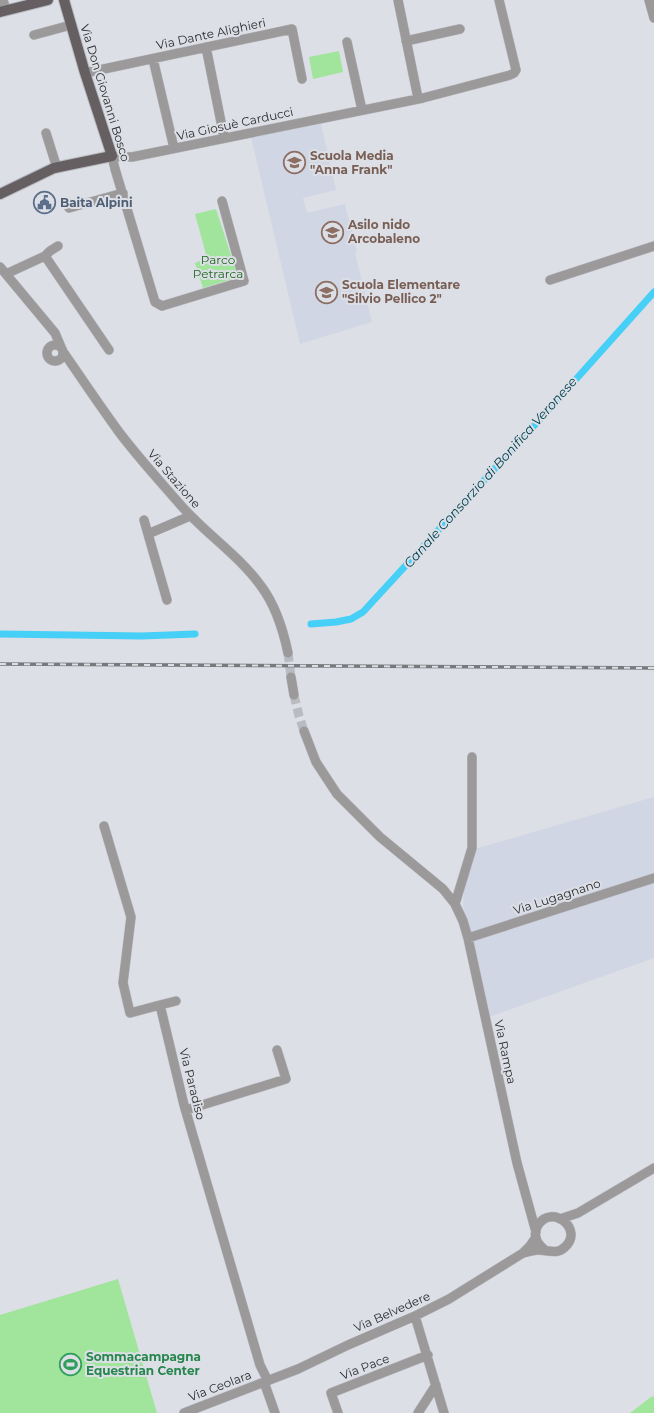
<svg xmlns="http://www.w3.org/2000/svg" width="654" height="1413" font-family="Montserrat,sans-serif">
  <style>
    .built { fill: #d0d6e3 }
    .green { fill: #a1e49c }
    .lines { fill: none; stroke-linecap: round; stroke-linejoin: round }
    .canal { stroke: #46cff7; stroke-width: 7 }
    .minor-tunnel { stroke: #b9bbc1; stroke-width: 9; stroke-dasharray: 9 4.5; stroke-linecap: butt }
    .minor-casing { stroke: #b9bbc1; stroke-width: 10 }
    .major-casing { stroke: #b9bbc1; stroke-width: 12 }
    .minor { stroke: #9c999a; stroke-width: 9 }
    .major { stroke: #655f61; stroke-width: 10 }
    .rail-casing { stroke: #77797d; stroke-width: 3.5 }
    .rail { stroke: #dcdfe5; stroke-width: 2; stroke-dasharray: 6; stroke-linecap: butt }
    .labels { text-anchor: middle; stroke-width: 4; stroke-linejoin: round; paint-order: stroke }
    .street-label { font-size: 12px; fill: #2c2d30; stroke: #dcdfe5 }
    .education-label { font-size: 12px; font-weight: bold; fill: #785e54; stroke: #dcdfe5; text-anchor: start }
    .service-label { font-size: 12px; font-weight: bold; fill: #4e5e75; stroke: #dcdfe5; text-anchor: start }
    .park-label { font-size: 12px; fill: #1e651e; stroke: #dcdfe5 }
    .leisure-label { font-size: 12px; font-weight: bold; fill: #27864d; stroke: #dcdfe5; text-anchor: start }
    .water-label { font-size: 13px; font-style: italic; fill: #00404f; stroke: #dcdfe5 }
  </style>
  <rect width="100%" height="100%" fill="#dcdfe5"/>
  <!-- built -->
  <path class="built" d="M321,124L336,190L303,198L307,213L345,204L357,252L355,253L372,322L300,344L251,137Z
    M654,797V958L489,1017L463,907L464,889L475,849Z"/>
  <!-- green -->
  <path class="green" d="M339,51L343,72L313,79L309,57Z
    M216,209L238,277L203,288L195,263L207,258L195,214Z
    M118,1279L157,1413H0V1315Z
    M654,1396V1413H630L651,1397Z"/>
  <g class="lines">
    <!-- canal -->
    <path class="canal" d="M311,624L336,622L351,619L363,612L544,415L654,292
      M0,634L142,636L195,634"/>
    <!-- minor-tunnel -->
    <path class="minor-tunnel" d="M288,653L291,677
      M294,695L299,716L304,731"/>
    <defs>
      <path id="minor" d="M3,0L6,10
        M398,0L418,98
        M649,0L654,18
        M34,35L71,25
        M406,41L460,29
        M347,42L362,110
        M206,47L224,137
        M153,59L174,148
        M85,73L292,29L302,79
        M46,133L57,168
        M222,201L244,281L162,306L155,302L115,169L112,156L132,157L423,98L510,75L514,73L516,70L499,0
        M69,208L123,193
        M45,256L50,251L58,246
        M0,267L55,333L61,347
        M6,274L45,256L109,350
        M550,280L654,246
        M47 353a8 8 0 1 1 16 0a8 8 0 1 1-16 0Z
        M64,353C82,379 100,406 119,432C137,456 158,479 178,502C203,532 238,554 261,586C276,606 283,629 288,653
        M144,520L148,534
        M167,600L148,534L190,516
        M291,677L294,695
        M304,731L316,762L337,794L380,837L443,889L455,904L463,921L468,938L517,1163L536,1232
        M104,826L131,917L123,983L130,1013L160,1005L184,1105L260,1365L268,1381
        M455,904L472,848V757
        M468,938L654,878
        M160,1005L176,1001
        M186,1110L286,1079L277,1050
        M560,1219L578,1213L654,1168
        M523,1253C528,1252 533,1250 538,1250C548,1250 557,1255 565,1247C584,1230 553,1203 538,1225C532,1235 537,1244 545,1250
        M415,1316L444,1413
        M264,1382L275,1413
        M184,1413L298,1369L348,1345L415,1316L449,1299L523,1253L530,1246L536,1237
        M338,1413L331,1393L428,1355
        M418,1413L436,1385"/>
      <path id="major" d="M0,12L48,0
        M0,194L54,168L112,156L85,73L64,0"/>
    </defs>
    <!-- minor casing -->
    <use href="#minor" class="minor-casing"/>
    <!-- major casing -->
    <use href="#major" class="major-casing"/>
    <!-- minor -->
    <use href="#minor" class="minor"/>
    <!-- major -->
    <use href="#major" class="major"/>
    <defs>
      <path id="rail" d="M0,664L654,668"/>
    </defs>
    <!-- rail casing -->
    <use href="#rail" class="rail-casing"/>
    <!-- rail -->
    <use href="#rail" class="rail"/>
  </g>
  <!-- icons -->
  <defs>
    <symbol id="school-ring" viewBox="-11 -11 22 22"><circle r="9.5" fill="#dcdfe5" stroke="#8d6e63" stroke-width="1.5"/><path d="M0-5L7-2L0 1L-7-2ZM-4 1L0 2.5L4 1V4Q0 6-4 4Z" fill="#8d6e63"/></symbol>
    <symbol id="civic-ring" viewBox="-11 -11 22 22"><circle r="9.5" fill="#dcdfe5" stroke="#5c6f8a" stroke-width="1.5"/><path d="M-.6-6.5H3V-4.5H.6V-3L4-1V1h2V6H-6V1h2V-1L-.6-3ZM-1.2 2.5V6h2.4V2.5Z" fill="#5c6f8a"/></symbol>
    <symbol id="stadium-ring" viewBox="-11 -11 22 22"><circle r="9.5" fill="#dcdfe5" stroke="#2e9e5b" stroke-width="1.5"/><path d="M0-5a6.5 5 0 1 0 0 10a6.5 5 0 1 0 0-10ZM-3.5-1.8h7v3.6h-7Z" fill="#2e9e5b"/></symbol>
  </defs>
  <g fill-rule="evenodd">
    <use href="#school-ring" x="282" y="150" width="25" height="25"/>
    <use href="#civic-ring" x="32" y="190" width="25" height="25"/>
    <use href="#school-ring" x="320" y="220" width="25" height="25"/>
    <use href="#school-ring" x="314" y="280" width="25" height="25"/>
    <use href="#stadium-ring" x="58" y="1352" width="25" height="25"/>
  </g>
  <g class="labels">
    <!-- street labels -->
    <g class="street-label">
      <text transform="translate(211 34) rotate(-12)" y="4">Via Dante Alighieri</text>
      <text transform="translate(105 93) rotate(73)" y="4">Via Don Giovanni Bosco</text>
      <text transform="translate(235 124) rotate(-12)" y="4">Via Giosuè Carducci</text>
      <text transform="translate(174 479) rotate(49)" y="4">Via Stazione</text>
      <text transform="translate(557 897) rotate(-18)" y="4">Via Lugagnano</text>
      <text transform="translate(505 1052) rotate(78)" y="4">Via Rampa</text>
      <text transform="translate(192 1084) rotate(76)" y="4">Via Paradiso</text>
      <text transform="translate(392 1312) rotate(-24)" y="4">Via Belvedere</text>
      <text transform="translate(365 1367) rotate(-21)" y="4">Via Pace</text>
      <text transform="translate(220 1386) rotate(-21)" y="4">Via Ceolara</text>
    </g>
    <!-- education labels -->
    <g class="education-label">
      <text x="310" y="160">Scuola Media<tspan x="310" dy="14">"Anna Frank"</tspan></text>
      <text x="348" y="229">Asilo nido<tspan x="348" dy="14">Arcobaleno</tspan></text>
      <text x="342" y="289">Scuola Elementare<tspan x="342" dy="14">"Silvio Pellico 2"</tspan></text>
    </g>
    <!-- service labels -->
    <g class="service-label">
      <text x="60" y="207">Baita Alpini</text>
    </g>
    <!-- park labels -->
    <g class="park-label">
      <text x="218" y="264">Parco<tspan x="218" dy="14">Petrarca</tspan></text>
    </g>
    <!-- leisure labels -->
    <g class="leisure-label">
      <text x="86" y="1361">Sommacampagna<tspan x="86" dy="14">Equestrian Center</tspan></text>
    </g>
    <!-- water labels -->
    <g class="water-label">
      <text transform="translate(490 472) rotate(-48)" y="5">Canale Consorzio di Bonifica Veronese</text>
    </g>
  </g>
</svg>
